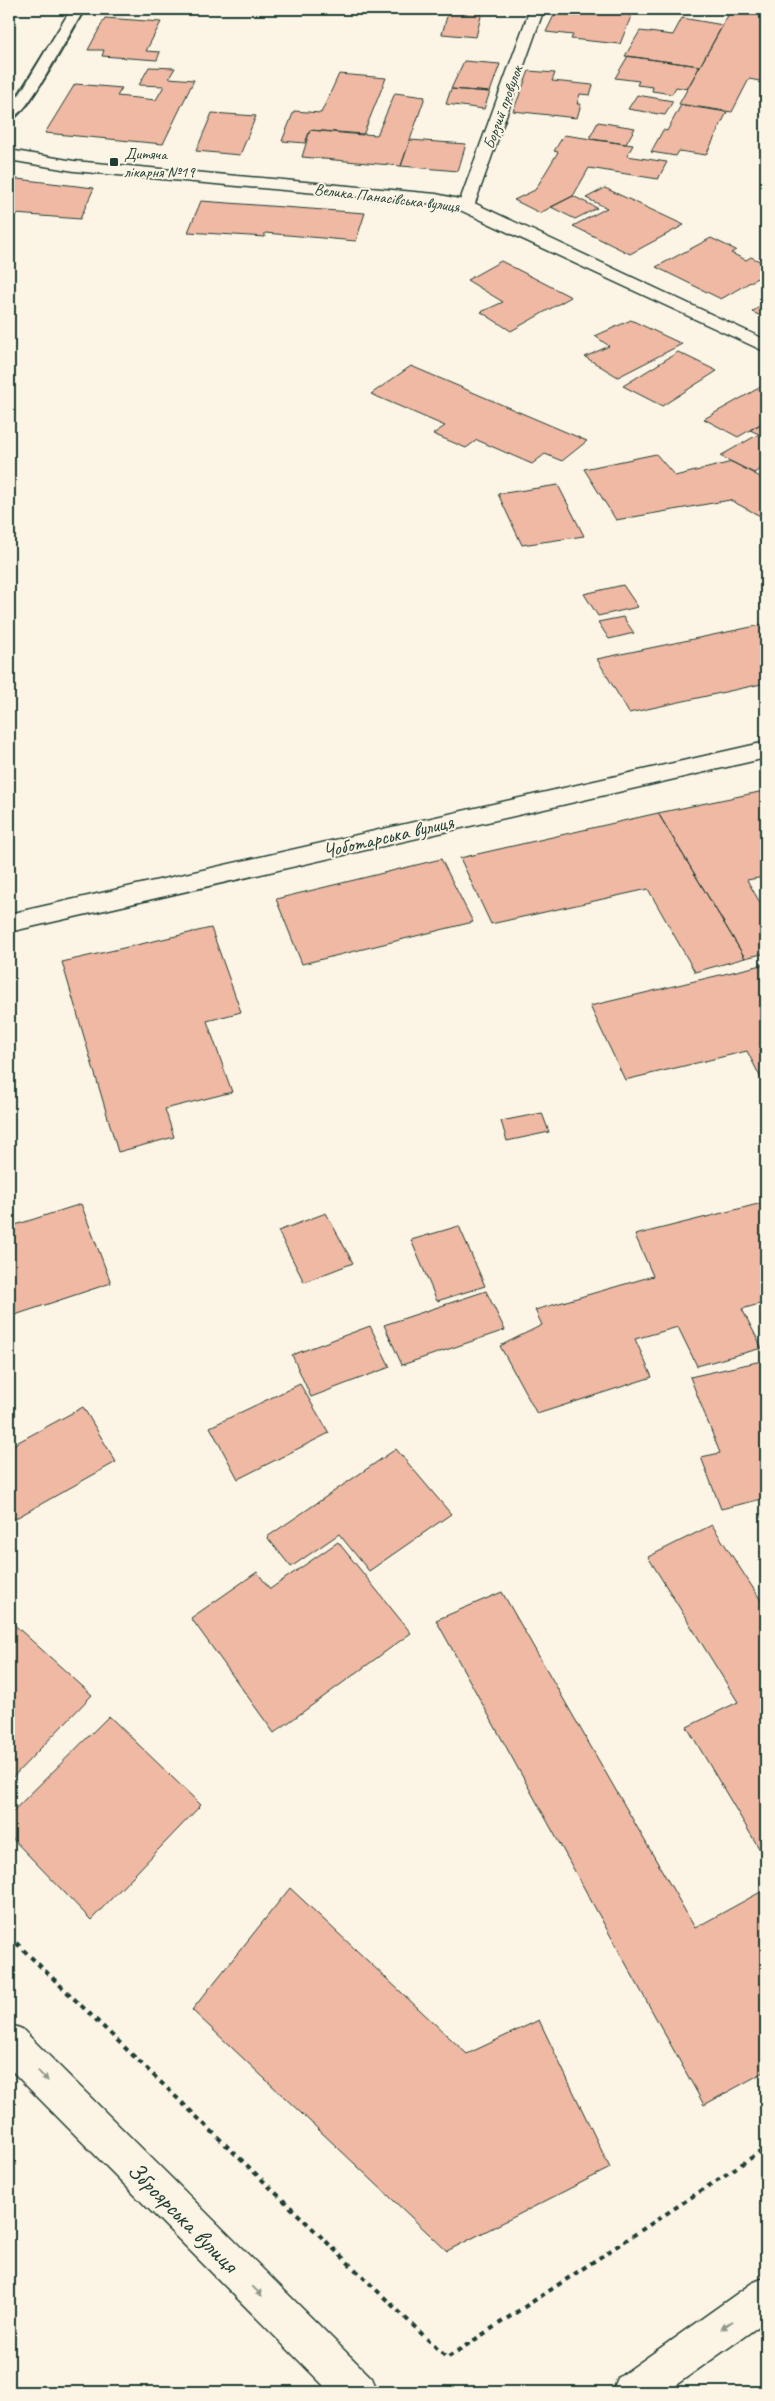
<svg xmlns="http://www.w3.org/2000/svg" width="775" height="2401" font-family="Caveat,sans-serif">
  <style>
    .building { fill: #efb9a3; stroke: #1f3d34 }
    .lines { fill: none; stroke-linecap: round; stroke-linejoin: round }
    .service-casing { stroke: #1f3d34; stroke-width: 3 }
    .minor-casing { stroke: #1f3d34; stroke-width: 3 }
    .tertiary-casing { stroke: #1f3d34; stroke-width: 3 }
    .path { stroke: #1f3d34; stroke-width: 4; stroke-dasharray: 5 5; stroke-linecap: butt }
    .service { fill: #fcf5e5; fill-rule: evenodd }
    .minor { fill: #fcf5e5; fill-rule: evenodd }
    .tertiary { fill: #fcf5e5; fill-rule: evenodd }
    .tram { stroke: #1f3d34; stroke-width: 1 }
    .oneway { fill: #8e998c }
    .poi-dot { fill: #1f3d34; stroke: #fcf5e5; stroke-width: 2 }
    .labels { text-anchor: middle; stroke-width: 4; stroke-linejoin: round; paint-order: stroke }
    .far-street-label { font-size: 16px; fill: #1f3d34; stroke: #fcf5e5 }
    .far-poi-label { font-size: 16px; fill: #1f3d34; stroke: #fcf5e5; text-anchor: start }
    .street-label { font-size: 20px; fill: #1f3d34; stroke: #fcf5e5 }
    .near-street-label { font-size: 24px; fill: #1f3d34; stroke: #fcf5e5 }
  </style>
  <rect width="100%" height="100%" fill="#fcf5e5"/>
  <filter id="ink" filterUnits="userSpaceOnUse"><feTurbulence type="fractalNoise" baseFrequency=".02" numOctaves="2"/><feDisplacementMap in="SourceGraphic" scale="10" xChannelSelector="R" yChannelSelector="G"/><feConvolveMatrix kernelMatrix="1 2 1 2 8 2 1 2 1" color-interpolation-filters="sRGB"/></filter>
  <g filter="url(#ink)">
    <!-- building -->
    <path class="building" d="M449,9L482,12L476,37L442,34Z
      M557,9H634L620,44L571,39L573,35L546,32Z
      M731,10L766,15V46L763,52L766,53L765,82L749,79L732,112L679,104Z
      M105,18L161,22L146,51L160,52L157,60L102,56L104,50H88Z
      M682,18L723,25L700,66L625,56L640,31L673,35Z
      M628,56L700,66L687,89L676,87L672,94L652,91L653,87L637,85L639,81L615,78Z
      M464,61L500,64L490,92L451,89Z
      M149,67L175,68L169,78L194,80L163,144L45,133L75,84L122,88L117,96L156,100L164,86L139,85Z
      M529,71L555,73L552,81L593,85L590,95L580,94L577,104H581L577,118L513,111Z
      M339,74L386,78L363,135L310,130L305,143L282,141L294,111L321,113Z
      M451,89L490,92L484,109L446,104Z
      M395,93L425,97L401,166L302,157L310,130L377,135Z
      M637,95L673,101L665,115L628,109Z
      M681,105L727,112L706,155L679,151L676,156L651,152L663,130L667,131Z
      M212,113L256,116L240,155L196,151Z
      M598,122L635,128L626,144L589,139Z
      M564,135L633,145L627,156L667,162L658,179L589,168L573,196L540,213L514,200L535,190L558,152L554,151Z
      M410,140L466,144L458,171L401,166Z
      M9,178L94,188L80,219L15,214L9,228Z
      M605,188L684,225L630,254L573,226L607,208L586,198Z
      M573,196L597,208L575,219L551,207Z
      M201,201L365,213L356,241L265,233V237L188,232Z
      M711,238L736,250L731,253L746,260L751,257L766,264V273L721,299L656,267Z
      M501,261L571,297L511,331L481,312L503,302L467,280Z
      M766,302V318L752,312Z
      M631,320L682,344L618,377L585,357L609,346L595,336Z
      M678,352L717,371L662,406L623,386Z
      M411,366L587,441L562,461L545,454L532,464L477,440L466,448L433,434L445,426L371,394Z
      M766,384V421L750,430L738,437L704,419Z
      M766,421V466L754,473L720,456L759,434L750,430Z
      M656,454L675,476L732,462L766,480V519L730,500L616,520L584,469Z
      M558,485L584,536L522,545L498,494Z
      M623,585L638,607L598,616L584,594Z
      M623,617L634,633L609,639L598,622Z
      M766,624V683L629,713L597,659Z
      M764,791L766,794V880L764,877L747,880L766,913V953L745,958L658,813Z
      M658,813L745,958L695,972L648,889L491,924L460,858Z
      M441,859L473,922L302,964L276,899Z
      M211,928L241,1012L207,1021L232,1092L165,1109L174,1137L118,1152L62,962Z
      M766,964V1088L747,1051L625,1080L590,1006Z
      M542,1113L549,1132L507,1141L501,1121Z
      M766,1202V1302L742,1309L762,1348L697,1366L678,1327L635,1339L652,1377L537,1414L500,1346L542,1325L535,1310L653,1276L635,1235Z
      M81,1204L111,1283L9,1317V1227Z
      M326,1213L353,1263L304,1282L278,1231Z
      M459,1226L485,1286L437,1301L411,1240Z
      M486,1291L505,1330L402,1365L384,1325Z
      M370,1326L390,1367L311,1397L292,1355Z
      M766,1360V1438L762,1439L766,1450V1498L721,1509L701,1457L720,1453L690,1377Z
      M300,1384L329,1433L238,1479L210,1427Z
      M83,1407L116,1462L9,1522V1447Z
      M396,1449L451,1514L369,1571L339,1534L291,1567L267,1537Z
      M712,1525L766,1608V1860L687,1727L738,1702L648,1557Z
      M338,1542L411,1633L274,1733L191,1618L257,1572L270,1589Z
      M502,1592L695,1928L766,1889V2071L704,2105L436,1620Z
      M9,1620L92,1695L9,1781Z
      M109,1716L201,1805L91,1920L9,1835V1815Z
      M290,1888L467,2054L539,2020L610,2168L447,2251L192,2010Z"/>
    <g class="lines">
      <defs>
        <path id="service" d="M530,9H544L474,206L472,210H460L458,206Z"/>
        <path id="minor" d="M9,150L74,161L436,194L472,202L766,340V352L460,210L436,204L74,171L9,160Z
          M766,742V758L9,932V914Z
          M9,2024L22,2029L372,2378L378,2392H330L9,2068Z"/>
        <path id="tertiary" d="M71,9H85C73,29 27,117 9,121V106L20,92Z
          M766,2277V2321L666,2392H612L618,2378L752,2283Z"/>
      </defs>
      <!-- service casing -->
      <use href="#service" class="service-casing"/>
      <!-- minor casing -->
      <use href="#minor" class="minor-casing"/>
      <!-- tertiary casing -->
      <use href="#tertiary" class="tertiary-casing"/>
      <!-- path -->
      <path class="path" d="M9,1936L447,2358L766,2148"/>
      <!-- service -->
      <use href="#service" class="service"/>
      <!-- minor -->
      <use href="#minor" class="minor"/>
      <!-- tertiary -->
      <use href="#tertiary" class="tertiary"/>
      <!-- tram -->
      <path class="tram" d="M9,107L20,93L70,9
        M9,121L29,105L85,9"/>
    </g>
    <!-- one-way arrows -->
    <defs><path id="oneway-solid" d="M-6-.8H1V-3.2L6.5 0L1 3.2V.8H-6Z" transform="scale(1.25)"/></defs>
    <g class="oneway">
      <use href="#oneway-solid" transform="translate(43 2076) rotate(45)"/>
      <use href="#oneway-solid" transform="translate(257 2291) rotate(45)"/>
      <use href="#oneway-solid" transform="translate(727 2325) rotate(145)"/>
    </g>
  </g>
  <!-- markers -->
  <rect class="poi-dot" x="109" y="157" width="10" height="10" rx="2.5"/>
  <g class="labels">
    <!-- far-street labels -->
    <g class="far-street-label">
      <text transform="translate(502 107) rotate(-70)" y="6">Борзий провулок</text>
      <text transform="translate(387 197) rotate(7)" y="6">Велика Панасівська вулиця</text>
    </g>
    <!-- far-poi labels -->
    <g class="far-poi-label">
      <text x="124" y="159">Дитяча<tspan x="124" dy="18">лікарня №19</tspan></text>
    </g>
    <!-- street labels -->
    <g class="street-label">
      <text transform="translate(388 836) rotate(-13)" y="7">Чоботарська вулиця</text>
    </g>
    <!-- near-street labels -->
    <g class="near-street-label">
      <text transform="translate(183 2217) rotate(45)" y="8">Зброярська вулиця</text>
    </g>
  </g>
  <!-- margin -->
  <rect width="775" height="2401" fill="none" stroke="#fcf5e5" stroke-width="30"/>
  <rect x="15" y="15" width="745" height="2371" fill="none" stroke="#1f3d34" stroke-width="2" filter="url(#ink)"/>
</svg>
